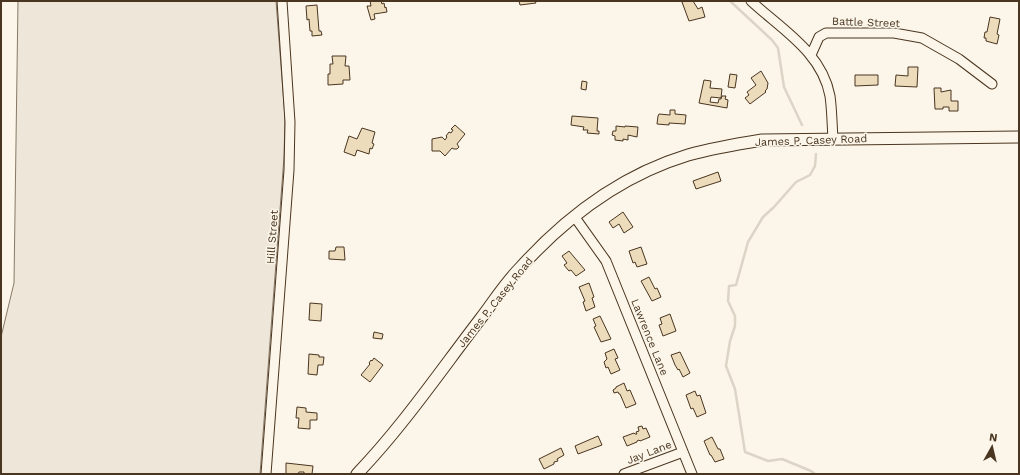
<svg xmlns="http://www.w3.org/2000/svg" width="1020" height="475" font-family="'Work Sans',sans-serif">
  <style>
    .green { fill: #ede6d9; stroke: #887966 }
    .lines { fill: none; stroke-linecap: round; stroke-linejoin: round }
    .stream { stroke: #dcd4c6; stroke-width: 2.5 }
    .building { fill: #ecdcbc; stroke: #4a3520 }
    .minor-casing { stroke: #4a3520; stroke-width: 11 }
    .major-casing { stroke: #4a3520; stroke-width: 13 }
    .minor { stroke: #fbf6e9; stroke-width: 9 }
    .major { stroke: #fbf6e9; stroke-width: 11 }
    .labels { text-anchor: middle; stroke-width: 3; stroke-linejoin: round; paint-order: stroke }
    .street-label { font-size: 11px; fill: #4a3520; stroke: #fbf6e9 }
  </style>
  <rect width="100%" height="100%" fill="#fbf6e9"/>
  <!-- green -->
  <path class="green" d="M18,1H276L285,118L284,157L260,474H1V337L14,283Z"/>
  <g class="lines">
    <!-- stream -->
    <path class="stream" d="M730,1L772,40L778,48L784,87L802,125
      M815,474L811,471L782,459L768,461L745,452L735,389L726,366L730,341L735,326V316L728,301L729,286L736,285L748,242L763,217L774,207L796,182L810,175L815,166L816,154"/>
  </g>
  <!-- building -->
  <path class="building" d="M370,1H381L382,4L384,3L385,8L386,7L387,12L374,14L375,19L371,20L367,6H371Z
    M519,1H535L536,3L520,5Z
    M685,1H693L698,9L702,7L705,17L689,21L682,2Z
    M317,5L319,31H321L322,35L312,36V31H310L309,19L307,20L306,6Z
    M990,17L1000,19L997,34L999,35L997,44L986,41V38H984L985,32H987Z
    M332,56H346L345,66H349L350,80H343V84L328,85V74H330V64H333Z
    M908,67H918L917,87L895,86L896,75L908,76Z
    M761,71L768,83L767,89L765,91L766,92L750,104L745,98L749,95L747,92L756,85L751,78Z
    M730,74L737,75L735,88L728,87Z
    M855,75H878V85L855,86Z
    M704,80L711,81L710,88L722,89L721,98L711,97L710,102L718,103L719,99H721L722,96H726L725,99L728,100L727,108L699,103Z
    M582,81L587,82L586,90L581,89Z
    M934,88H941V92L951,90V101H958V111H949V107H943V109H935Z
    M670,110H675V114L686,115L685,124L669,123V125L657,124L658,116L659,114L670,115Z
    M572,116L598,118L597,131H599V134L587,133L588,130H583L584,127L571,125Z
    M455,125L465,134L457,144L459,147L457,149H454L452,148L445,156L440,151H432V139L442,137L445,140L447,137L446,136L449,132L451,133L453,130L451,129Z
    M616,126L625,127V126L638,127L637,137L628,135V140L623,139V141L615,140V136L612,135L613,131H616Z
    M362,128L375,132L372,143L374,144L372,149L370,148L369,154L357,150L355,156L344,152L349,136L357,139Z
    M718,172L721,181L696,189L693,181Z
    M623,212L633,227L624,233L619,224L613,228L609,222Z
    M336,247H344L345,260L329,259V251H335Z
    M641,247L647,264L637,267L635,262L633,263L629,251Z
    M569,251L585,270L576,276L571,270L569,271L564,265L567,263L562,256Z
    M649,277L655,289L657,288L661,297L652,301L641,281Z
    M589,283L594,297L592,298L595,307L586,311L583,302L585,301L579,287Z
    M310,303L322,304L321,321L309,320Z
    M670,314L676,331L663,336L659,325L662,324L660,318Z
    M600,316L611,339L601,342L594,327L596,326L593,319Z
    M374,332L383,334L382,339L373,338Z
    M614,349L618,358L615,359L620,370L611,374L608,367L606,368L604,362L607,359L605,353Z
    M680,352L690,373L683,377L679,369L678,370L675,365L671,355Z
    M309,354L319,355V357H324L323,365H318L317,375L308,374Z
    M374,358L383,365L370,382L361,375L370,364L369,363L371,360L372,361Z
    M624,383L627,391L630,390L636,404L626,408L620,394H619L618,392L614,393L613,390L616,388V387Z
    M695,391L697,396L700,395L706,413L697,417L693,408L691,409L686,395Z
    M297,407L306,408V412L317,413V420H310V429L298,428L299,418H296Z
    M642,426L643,429L646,428L650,437L640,441L639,440L637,441V442L627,446L623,437L634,433L635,434H637L636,432L639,431L638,427Z
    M598,436L602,445L578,454L575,446Z
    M712,437L718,449H720L724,459L715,462L711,455H710L704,441Z
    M561,448L564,455L557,459L558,461L554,462V464L544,469L539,459Z
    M286,463L313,466L312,474H304V472H299L298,474H286Z"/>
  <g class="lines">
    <defs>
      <path id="minor" d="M751,1C781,29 822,52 830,96C832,110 832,125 833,139
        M811,55L819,37L826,33H894L922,38L959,59L992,84
        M574,216L606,261L692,474
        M266,474L289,170L290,122L282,1
        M624,474L683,452"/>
      <path id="major" d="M357,474C403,426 441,370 481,318C494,301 505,283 520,268C566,217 622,175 688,155C713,148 737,144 762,140L1019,137"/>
    </defs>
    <!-- minor casing -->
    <use href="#minor" class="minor-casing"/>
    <!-- major casing -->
    <use href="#major" class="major-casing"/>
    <!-- minor -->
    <use href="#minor" class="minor"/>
    <!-- major -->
    <use href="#major" class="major"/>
  </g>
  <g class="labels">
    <!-- street labels -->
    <g class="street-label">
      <text transform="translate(866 22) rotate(2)" y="4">Battle Street</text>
      <text transform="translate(811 140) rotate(-2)" y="4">James P. Casey Road</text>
      <text transform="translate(272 237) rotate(-86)" y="4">Hill Street</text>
      <text transform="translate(495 302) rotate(-51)" y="4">James P. Casey Road</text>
      <text transform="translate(650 337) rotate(68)" y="4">Lawrence Lane</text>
      <text transform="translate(649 452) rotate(-21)" y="4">Jay Lane</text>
    </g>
  </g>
  <!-- border -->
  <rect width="1020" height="475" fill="none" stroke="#4a3520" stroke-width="4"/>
  <!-- north arrow -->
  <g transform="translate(992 447) rotate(8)" stroke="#fbf6e9" stroke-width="3" paint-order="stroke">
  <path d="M0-3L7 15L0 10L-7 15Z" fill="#4a3520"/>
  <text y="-6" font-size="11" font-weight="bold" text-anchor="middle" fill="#4a3520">N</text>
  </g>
</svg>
